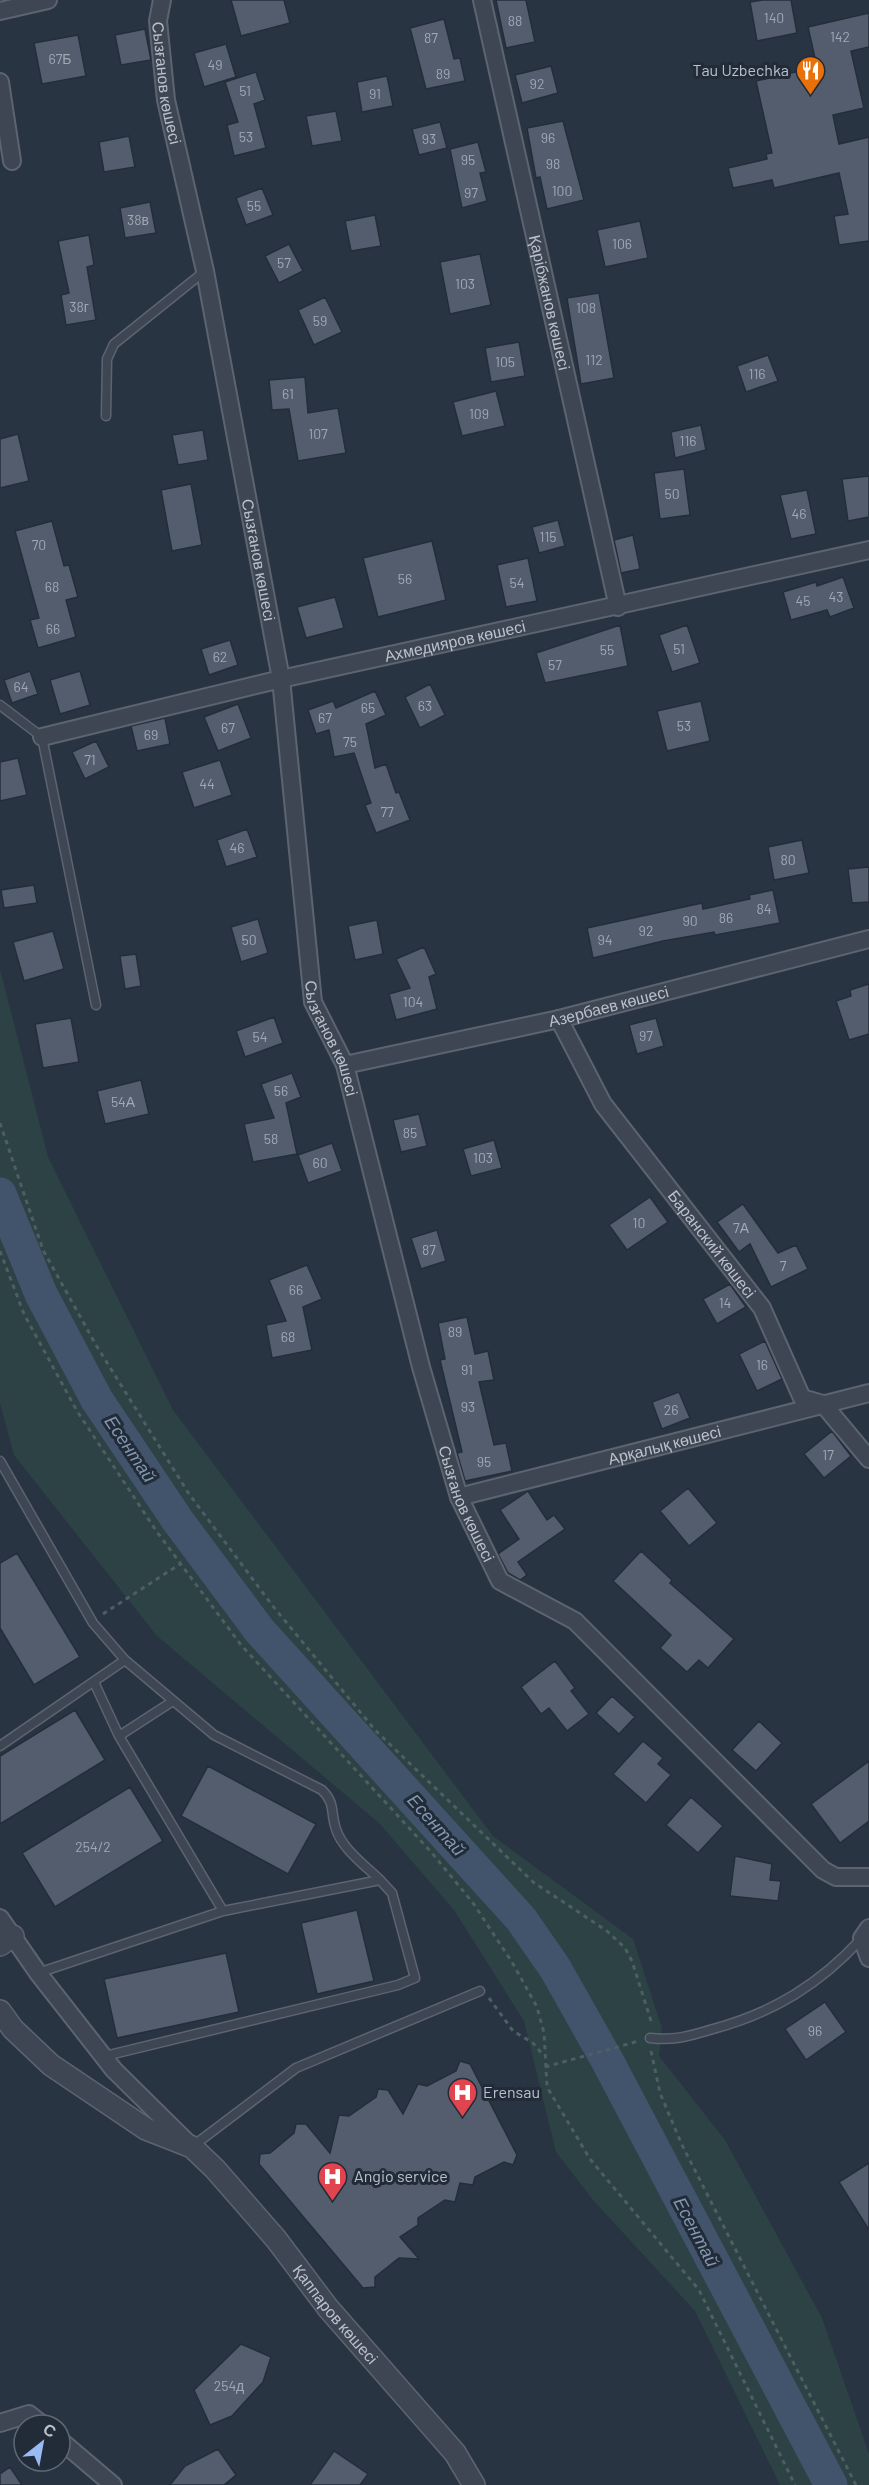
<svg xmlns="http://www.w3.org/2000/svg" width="869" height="2485" font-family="Barlow,sans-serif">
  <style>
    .green { fill: #2c4245 }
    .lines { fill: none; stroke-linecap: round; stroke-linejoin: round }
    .river { stroke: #42536c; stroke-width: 33 }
    .building { fill: #535d6d; stroke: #242d3a; stroke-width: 1.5 }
    .service-casing { stroke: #5c6470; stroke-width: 11 }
    .minor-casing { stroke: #5c6470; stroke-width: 20 }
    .tertiary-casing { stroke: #5c6470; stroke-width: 24 }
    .path { stroke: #4c5f62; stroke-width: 3; stroke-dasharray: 4.5 4.5; stroke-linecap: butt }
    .service { stroke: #3d4652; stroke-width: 8 }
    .minor { stroke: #3d4652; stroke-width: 16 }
    .tertiary { stroke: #3d4652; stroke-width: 21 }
    .labels { text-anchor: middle; stroke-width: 6; stroke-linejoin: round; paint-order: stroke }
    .number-label { font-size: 14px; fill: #a1a8b4 }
    .poi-label { font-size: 16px; fill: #bbc1cc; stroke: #222b38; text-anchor: start }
    .street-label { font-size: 16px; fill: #bbc1cc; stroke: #222b38 }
    .water-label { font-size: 18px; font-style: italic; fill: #8497b1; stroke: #222b38 }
  </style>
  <rect width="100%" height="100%" fill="#293443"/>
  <!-- green -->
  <path class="green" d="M0,969L48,1157L173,1410L493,1836L633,1939L662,2028L659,2056L725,2140L822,2318L869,2454V2485H780L695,2311L593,2200L556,2152L524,2021L454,1910L379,1823L157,1636L14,1455L0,1403Z"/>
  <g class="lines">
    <!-- river -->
    <path class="river" d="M0,1194L41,1294L97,1400L178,1521L259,1630L521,1919L555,1968L608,2062L831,2485"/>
  </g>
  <!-- building -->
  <path class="building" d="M231,0H284L290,23L241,36Z
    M496,0H526L535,42L506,48Z
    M763,0H791L797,33L757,41L750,2Z
    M869,13V47L851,51L864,108L833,115L839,144L869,137V241L839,245L834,216L848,214L839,173L774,188L772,180L733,188L728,168L767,159L766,154L772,153L756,81L817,67L808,27Z
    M444,19L454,59L460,58L465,81L426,89L410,28Z
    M145,29L151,60L121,65L115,35Z
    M78,35L86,76L42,84L34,43Z
    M226,44L236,77L204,87L194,53Z
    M551,66L558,93L522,103L515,75Z
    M256,72L265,100L254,104L266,148L234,156L227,125L238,122L225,82Z
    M387,76L393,106L362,112L357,82Z
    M336,111L342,141L312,146L306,116Z
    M563,121L584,200L547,209L540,177L536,178L527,128Z
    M440,122L447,148L419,155L412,129Z
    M129,136L135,167L104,172L99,142Z
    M478,142L486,172L480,173L487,201L462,208L450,149Z
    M262,188L273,215L246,225L236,198Z
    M150,202L156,233L125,238L120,208Z
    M375,215L381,246L351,251L345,221Z
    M640,221L648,258L605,267L597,230Z
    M89,235L94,265L87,267L96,320L66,325L61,295L69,293L58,241Z
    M289,244L303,271L279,283L265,256Z
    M480,254L491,305L450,314L440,262Z
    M599,293L614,378L581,384L567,298Z
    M325,297L342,332L314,345L298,310Z
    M519,342L525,376L491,382L485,348Z
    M768,355L778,381L746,392L737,366Z
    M305,377L308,413L338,408L346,453L298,461L289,409L272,410L269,380Z
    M496,391L505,426L462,436L453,402Z
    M701,425L706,450L675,458L671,432Z
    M203,430L208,460L178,465L172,435Z
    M18,434L29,481L0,488V439Z
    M684,469L690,515L660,519L654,473Z
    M869,476V517L848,521L842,479Z
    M191,484L202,545L172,551L161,490Z
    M807,490L816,534L791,539L780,495Z
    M558,520L565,546L539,553L532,527Z
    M52,521L64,566L69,565L78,597L66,600L76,637L38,648L30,620L39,618L15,531Z
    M633,535L640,569L621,573L614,540Z
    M432,541L446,600L378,617L363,558Z
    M528,558L537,601L506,607L497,565Z
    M843,577L854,608L830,617L827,610L791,620L783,592L816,582L817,586Z
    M335,597L344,628L306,638L297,607Z
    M620,625L628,666L545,683L536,653Z
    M687,625L700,663L672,672L659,635Z
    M230,640L238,665L209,675L201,649Z
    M30,671L38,694L12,703L4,680Z
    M80,671L90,705L60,714L50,680Z
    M430,684L445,715L420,728L405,697Z
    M375,691L386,715L366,724L375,768L386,764L396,793L399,792L410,820L376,833L365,805L371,803L354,753L334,757L329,730L316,734L308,710L333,701L336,708Z
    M701,701L710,741L667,751L657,711Z
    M238,704L251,738L218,751L204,717Z
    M165,718L170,744L137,751L131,726Z
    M96,741L109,767L85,779L72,752Z
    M18,758L27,795L0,801V762Z
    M220,760L232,795L194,808L182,772Z
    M247,829L257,857L226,867L217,840Z
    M802,840L809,873L774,880L768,847Z
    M869,867V902L852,903L848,869Z
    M34,885L37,903L4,908L1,890Z
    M773,890L780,923L715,935L714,932L663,941L593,958L587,928L702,903L703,909L750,899L749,895Z
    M258,919L268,953L241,962L231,927Z
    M377,920L383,954L355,960L348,926Z
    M53,931L64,969L24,981L13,942Z
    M424,947L436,974L429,977L437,1009L396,1020L389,994L410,988L396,959Z
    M136,954L141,986L125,989L120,956Z
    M869,984V1034L849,1040L836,1001L851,996L850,990Z
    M274,1017L283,1043L245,1057L236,1031Z
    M71,1018L79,1062L43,1068L35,1024Z
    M656,1018L664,1046L637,1054L629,1025Z
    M292,1073L301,1097L286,1103L297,1154L253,1162L244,1124L274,1118L261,1084Z
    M141,1080L149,1114L105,1124L97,1091Z
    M419,1114L427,1146L401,1152L393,1120Z
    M494,1140L502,1168L471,1176L463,1149Z
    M332,1143L342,1171L308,1183L298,1155Z
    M650,1197L668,1222L627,1250L609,1225Z
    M743,1204L778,1253L796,1245L808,1269L771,1287L750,1244L739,1252L717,1222Z
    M437,1230L446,1261L421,1269L411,1238Z
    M307,1265L322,1299L303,1307L312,1350L272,1358L266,1325L286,1321L269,1280Z
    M730,1284L746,1307L717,1324L703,1299Z
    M467,1317L475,1354L488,1351L494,1380L479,1382L494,1445L506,1443L512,1471L465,1481L457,1453L462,1452L440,1360L445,1359L438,1323Z
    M765,1341L782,1379L757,1391L739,1354Z
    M679,1392L690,1418L662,1429L652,1402Z
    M832,1431L851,1456L824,1478L804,1454Z
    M688,1488L717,1523L689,1546L660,1511Z
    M528,1491L547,1520L554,1515L565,1529L518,1562L527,1575L520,1580L508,1573L498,1554L519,1539L500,1510Z
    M641,1551L672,1580L670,1583L734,1639L708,1668L699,1660L687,1672L660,1648L671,1635L613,1581Z
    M17,1553L80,1657L34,1685L0,1628V1563Z
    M555,1661L575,1688L571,1691L589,1714L567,1731L549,1708L541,1714L521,1687Z
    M612,1696L635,1717L619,1734L596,1713Z
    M75,1710L105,1760L0,1824V1756Z
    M759,1721L782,1743L756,1771L732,1750Z
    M643,1741L663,1758L658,1764L671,1775L646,1803L613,1774Z
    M869,1761V1821L840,1843L811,1804Z
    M208,1766L316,1824L288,1874L181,1816Z
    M130,1787L163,1841L55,1907L22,1853Z
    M691,1797L723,1826L698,1853L666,1825Z
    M735,1856L772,1864L770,1880L781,1881L778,1901L730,1896Z
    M357,1910L374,1981L317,1994L301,1923Z
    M226,1953L239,2012L117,2038L104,1979Z
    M825,2002L846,2032L806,2060L785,2029Z
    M460,2061L470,2064L517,2155L513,2165L504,2162L475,2177L473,2185L460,2183L455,2202L445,2200L418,2218V2225L400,2237L419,2259L399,2258L375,2277V2287L363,2288L259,2164L260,2154L270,2153L294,2133L296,2124H306L330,2153L339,2115L349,2116L376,2097L378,2089L388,2090L403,2114L418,2084L427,2086L456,2071Z
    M869,2163V2230L839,2182Z
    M241,2344L271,2357L263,2382L232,2416L210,2425L194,2390Z
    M218,2449L236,2475L224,2485H170L185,2466Z
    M334,2451L368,2474L360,2485H310Z
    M10,2467L22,2485H0V2474Z"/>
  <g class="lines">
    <defs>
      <path id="service" d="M106,416L107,359L114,344L205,271
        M0,705L42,737L96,1005
        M0,1461L93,1623L125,1660L214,1735L322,1790C336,1804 330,1812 336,1829C342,1849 366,1866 380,1880
        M94,1682L119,1736L223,1911
        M119,1736L173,1701
        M0,1746L125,1660
        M38,1973L223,1911L380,1880L392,1893L415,1978L398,1985L105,2056
        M650,2038C674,2041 690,2036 713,2029C773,2013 820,1984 862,1938
        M193,2146L296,2068L480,1991"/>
      <g id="minor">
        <path id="s1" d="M162,0L158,21L166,100L205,271L281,679L313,1002L345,1065L421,1367L459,1497L500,1581L575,1621L823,1870L836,1877H869"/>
        <path id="s2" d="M482,0L618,607"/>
        <path d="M0,11L48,0"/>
        <path d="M0,82L12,161"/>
        <path id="s3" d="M42,737L281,679L869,550"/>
        <path id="s4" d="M559,1019L603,1104L762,1308L802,1398L823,1404L869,1459"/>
        <path id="s5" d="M345,1065L559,1019L869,939"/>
        <path id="s6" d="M459,1497L869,1393"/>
        <path d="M0,1918L38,1973L114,2070L190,2145"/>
        <path d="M869,1928L862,1938L869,1958"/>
        <path d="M0,2423L29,2414L43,2425"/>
        <path d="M60,2440L113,2485"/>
      </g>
      <g id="tertiary">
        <path d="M0,1945L13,1936"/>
        <path id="s7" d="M0,2011L13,2029L51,2065L146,2129L192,2147L215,2169L276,2239L328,2308L455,2453L474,2485"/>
      </g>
    </defs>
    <!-- service casing -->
    <use href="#service" class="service-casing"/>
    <!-- minor casing -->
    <use href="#minor" class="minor-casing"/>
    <!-- tertiary casing -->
    <use href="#tertiary" class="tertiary-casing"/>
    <!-- path -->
    <path class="path" d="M0,1123L43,1250L96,1345L189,1494L272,1605L375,1730L533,1882L607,1931L625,1948L632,1961L652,2024
      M0,1251L24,1314L77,1411L157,1532L241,1645L432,1853L473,1903L512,1962L537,2007L544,2033L547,2087L590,2159L699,2290L795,2485
      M103,1614L180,1564
      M489,1998L513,2031L533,2043L543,2055
      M651,2051L660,2093L682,2145L856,2485
      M545,2067L639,2041"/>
    <!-- service -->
    <use href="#service" class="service"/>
    <!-- minor -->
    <use href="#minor" class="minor"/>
    <!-- tertiary -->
    <use href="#tertiary" class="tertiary"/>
  </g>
  <!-- icons -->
  <defs>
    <symbol id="restaurant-pin" viewBox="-11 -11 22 30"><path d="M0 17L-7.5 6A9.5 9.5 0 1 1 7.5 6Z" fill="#e8710a" stroke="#222b38"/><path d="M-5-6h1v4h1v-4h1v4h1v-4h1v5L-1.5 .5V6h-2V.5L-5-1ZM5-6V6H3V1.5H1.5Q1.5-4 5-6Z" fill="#fff"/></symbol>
    <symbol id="hospital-pin" viewBox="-11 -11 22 30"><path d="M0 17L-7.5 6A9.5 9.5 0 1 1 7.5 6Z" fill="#e0444e" stroke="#222b38"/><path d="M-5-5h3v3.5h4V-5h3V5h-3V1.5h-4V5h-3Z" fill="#fff"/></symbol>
  </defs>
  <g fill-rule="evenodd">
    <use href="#restaurant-pin" x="794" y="54" width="33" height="45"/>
    <use href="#hospital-pin" x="446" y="2076" width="33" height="45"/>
    <use href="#hospital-pin" x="316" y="2160" width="33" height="45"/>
  </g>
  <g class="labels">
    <!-- number labels -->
    <g class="number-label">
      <text x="774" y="23">140</text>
      <text x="515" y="26">88</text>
      <text x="840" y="42">142</text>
      <text x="431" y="43">87</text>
      <text x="60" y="64">67Б</text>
      <text x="215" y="70">49</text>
      <text x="443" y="79">89</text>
      <text x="537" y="89">92</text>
      <text x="245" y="96">51</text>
      <text x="375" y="99">91</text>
      <text x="246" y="142">53</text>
      <text x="548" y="143">96</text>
      <text x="429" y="144">93</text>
      <text x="468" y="165">95</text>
      <text x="553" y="169">98</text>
      <text x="562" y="196">100</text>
      <text x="471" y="198">97</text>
      <text x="254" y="211">55</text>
      <text x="138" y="225">38в</text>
      <text x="622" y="249">106</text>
      <text x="284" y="268">57</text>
      <text x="465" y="289">103</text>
      <text x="79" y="312">38г</text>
      <text x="586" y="313">108</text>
      <text x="320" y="326">59</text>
      <text x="594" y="365">112</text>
      <text x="505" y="367">105</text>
      <text x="757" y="379">116</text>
      <text x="288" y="399">61</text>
      <text x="479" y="419">109</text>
      <text x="318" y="439">107</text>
      <text x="688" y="446">116</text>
      <text x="672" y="499">50</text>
      <text x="799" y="519">46</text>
      <text x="548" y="542">115</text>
      <text x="39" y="550">70</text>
      <text x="405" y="584">56</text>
      <text x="517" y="588">54</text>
      <text x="52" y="592">68</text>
      <text x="836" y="602">43</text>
      <text x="803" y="606">45</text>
      <text x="53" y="634">66</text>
      <text x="679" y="654">51</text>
      <text x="607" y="655">55</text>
      <text x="220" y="662">62</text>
      <text x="555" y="670">57</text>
      <text x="21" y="692">64</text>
      <text x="425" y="711">63</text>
      <text x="368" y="713">65</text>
      <text x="325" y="723">67</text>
      <text x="684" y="731">53</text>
      <text x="228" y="733">67</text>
      <text x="151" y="740">69</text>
      <text x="350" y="747">75</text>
      <text x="90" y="765">71</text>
      <text x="207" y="789">44</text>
      <text x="387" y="817">77</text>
      <text x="237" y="853">46</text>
      <text x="788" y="865">80</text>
      <text x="764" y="914">84</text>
      <text x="726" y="923">86</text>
      <text x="690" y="926">90</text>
      <text x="646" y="936">92</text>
      <text x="249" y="945">50</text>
      <text x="605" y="945">94</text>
      <text x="413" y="1007">104</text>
      <text x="646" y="1041">97</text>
      <text x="260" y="1042">54</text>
      <text x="281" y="1096">56</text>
      <text x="123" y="1107">54А</text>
      <text x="410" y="1138">85</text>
      <text x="271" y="1144">58</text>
      <text x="483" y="1163">103</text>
      <text x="320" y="1168">60</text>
      <text x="639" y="1228">10</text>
      <text x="741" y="1233">7А</text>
      <text x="429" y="1255">87</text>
      <text x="783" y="1271">7</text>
      <text x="296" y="1295">66</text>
      <text x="725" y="1308">14</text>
      <text x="455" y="1337">89</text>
      <text x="288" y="1342">68</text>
      <text x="762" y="1370">16</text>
      <text x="467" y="1375">91</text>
      <text x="468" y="1412">93</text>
      <text x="671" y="1415">26</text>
      <text x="828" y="1460">17</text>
      <text x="484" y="1467">95</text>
      <text x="93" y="1852">254/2</text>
      <text x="815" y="2036">96</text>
      <text x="229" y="2391">254д</text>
    </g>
    <!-- poi labels -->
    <g class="poi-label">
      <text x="789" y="76" text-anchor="end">Tau Uzbechka</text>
      <text x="483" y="2098">Erensau</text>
      <text x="354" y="2182">Angio service</text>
    </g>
    <!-- street labels -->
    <g class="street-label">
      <text dy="6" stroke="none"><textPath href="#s1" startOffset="84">Сызғанов көшесі</textPath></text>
      <text dy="6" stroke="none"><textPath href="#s2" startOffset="310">Қарібжанов көшесі</textPath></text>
      <text dy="6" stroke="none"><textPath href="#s1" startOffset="570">Сызғанов көшесі</textPath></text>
      <text dy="6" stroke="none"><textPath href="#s3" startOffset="424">Ахмедияров көшесі</textPath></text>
      <text dy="6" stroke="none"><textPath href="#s5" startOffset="270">Азербаев көшесі</textPath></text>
      <text dy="6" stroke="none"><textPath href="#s1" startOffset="1056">Сызғанов көшесі</textPath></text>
      <text dy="6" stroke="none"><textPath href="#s4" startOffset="273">Баранский көшесі</textPath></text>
      <text dy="6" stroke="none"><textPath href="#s6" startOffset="212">Арқалық көшесі</textPath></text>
      <text dy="6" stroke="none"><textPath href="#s1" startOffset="1542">Сызғанов көшесі</textPath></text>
      <text dy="6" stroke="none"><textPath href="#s7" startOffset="459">Қаппаров көшесі</textPath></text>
    </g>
    <!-- water labels -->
    <g class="water-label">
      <text transform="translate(130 1449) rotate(56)" y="6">Есентай</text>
      <text transform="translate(436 1825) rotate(48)" y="6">Есентай</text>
      <text transform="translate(696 2232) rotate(62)" y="6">Есентай</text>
    </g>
  </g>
  <!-- north arrow -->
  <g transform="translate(42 2443) rotate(31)"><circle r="28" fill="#222b38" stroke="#5f6773" stroke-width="1.5"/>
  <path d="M0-4.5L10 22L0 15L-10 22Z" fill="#99bbf3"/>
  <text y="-9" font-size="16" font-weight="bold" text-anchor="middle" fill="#bbc1cc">С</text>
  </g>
</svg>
